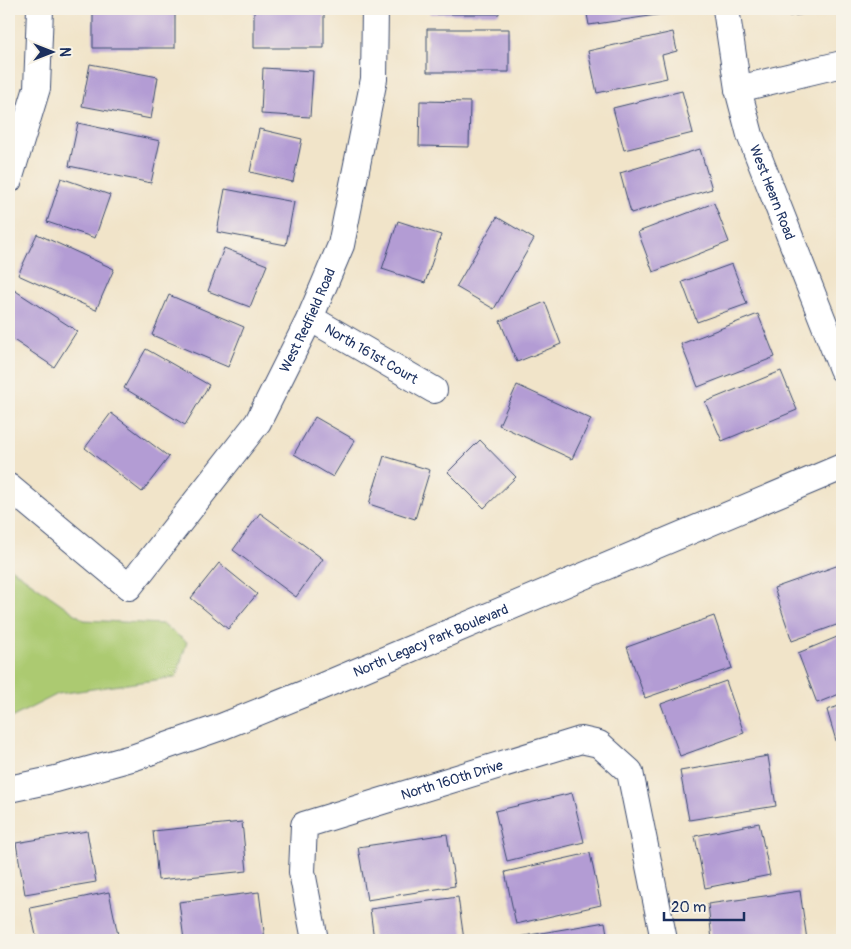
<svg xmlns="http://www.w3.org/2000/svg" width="851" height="949" font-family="Pangolin,sans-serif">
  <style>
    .green { fill: #acca71; stroke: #647c68 }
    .building { fill: #b39cd4 }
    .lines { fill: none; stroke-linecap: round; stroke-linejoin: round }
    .minor-casing { stroke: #3b4a6e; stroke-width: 28 }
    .minor { stroke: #fff; stroke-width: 26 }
    .labels { text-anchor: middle; stroke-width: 5; stroke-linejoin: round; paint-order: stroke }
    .street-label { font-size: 14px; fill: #1b2f5e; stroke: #f7f3e8 }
  </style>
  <rect width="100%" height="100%" fill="#f7f3e8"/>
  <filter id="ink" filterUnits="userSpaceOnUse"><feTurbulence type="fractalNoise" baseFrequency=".02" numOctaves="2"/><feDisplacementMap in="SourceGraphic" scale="10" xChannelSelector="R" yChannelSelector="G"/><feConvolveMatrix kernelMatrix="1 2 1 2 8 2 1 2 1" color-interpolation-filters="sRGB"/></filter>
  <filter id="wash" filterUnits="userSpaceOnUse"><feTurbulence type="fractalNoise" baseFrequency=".0096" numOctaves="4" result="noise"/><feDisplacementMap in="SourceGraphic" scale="20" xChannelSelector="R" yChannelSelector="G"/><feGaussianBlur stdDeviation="1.12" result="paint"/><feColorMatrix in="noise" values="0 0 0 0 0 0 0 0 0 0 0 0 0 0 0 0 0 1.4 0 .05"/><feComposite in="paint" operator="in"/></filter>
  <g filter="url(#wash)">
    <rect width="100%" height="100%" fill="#f1e4c9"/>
    <!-- green -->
    <path class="green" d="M9,567L84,620L162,624L187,642L176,677L58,694L9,719Z"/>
    <g id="blocks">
      <!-- building -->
      <path class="building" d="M93,9H175V48H93Z
        M254,9H324V48H254Z
        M430,9H499V14H430Z
        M586,9H670V13L589,25Z
        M788,9H842V10L789,16Z
        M427,29H509V72H427Z
        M673,32L677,51L662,55L667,78L597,93L588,51Z
        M90,64L158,77L151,119L82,106Z
        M263,68L313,71L310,117L261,114Z
        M682,91L693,133L624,150L613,108Z
        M420,101L470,102L469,147L419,146Z
        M78,123L160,141L151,183L69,166Z
        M259,129L302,139L293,182L250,172Z
        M700,149L712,189L631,213L620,173Z
        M61,178L110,195L95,238L47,222Z
        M225,189L294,202L286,245L217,232Z
        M714,203L729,242L653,272L638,232Z
        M497,217L534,239L494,309L456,287Z
        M398,221L441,235L425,283L382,269Z
        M37,234L114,269L96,310L18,275Z
        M224,248L267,265L250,307L208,291Z
        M732,264L747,304L697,322L682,282Z
        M11,288L77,331L54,367L9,337V292Z
        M169,295L244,327L228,367L152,335Z
        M545,302L561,344L517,362L500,321Z
        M758,314L775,357L698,387L681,344Z
        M146,349L209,385L185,425L124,388Z
        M781,371L797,410L722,441L705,402Z
        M517,385L591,419L572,459L499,425Z
        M111,413L169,457L142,492L85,448Z
        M315,417L355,440L333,477L294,454Z
        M480,440L516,477L484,508L448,472Z
        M384,456L430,470L415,519L369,504Z
        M260,513L323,559L296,597L233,550Z
        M219,563L257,594L228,629L191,598Z
        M842,564V623L792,641L774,588Z
        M714,616L732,668L645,698L627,647Z
        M842,635V693L817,703L798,653Z
        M726,681L744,733L680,756L661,704Z
        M842,705V761L827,710Z
        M768,756L776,806L689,820L680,771Z
        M572,793L584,842L507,861L495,811Z
        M242,822L247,871L158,880L153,831Z
        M759,823L770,875L705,888L695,836Z
        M87,831L96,882L25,894L16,843Z
        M447,834L455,886L367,900L358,847Z
        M590,853L601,905L516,924L505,872Z
        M800,891L807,940H712L708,904Z
        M109,892L119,940H37L30,908Z
        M259,892L265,940H184L179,902Z
        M458,897L464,940H374L370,909Z
        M605,922L608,940H518V937Z"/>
    </g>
  </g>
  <g filter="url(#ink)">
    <use href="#blocks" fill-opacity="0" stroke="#3b4a6e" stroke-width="1"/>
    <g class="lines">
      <defs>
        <g id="minor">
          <path id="s1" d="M726,9L738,89L750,135L842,369"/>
          <path d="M738,89L842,64"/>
          <path d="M9,180L37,88L40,9"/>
          <path id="s2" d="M310,318L434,390"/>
          <path id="s3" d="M9,487L129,587L258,422L310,318L341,245L374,79L375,9"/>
          <path id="s4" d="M9,789L56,779L135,757L221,727L313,690L842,467"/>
          <path id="s5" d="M315,940L302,872L304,825L581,740L599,744L630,772L664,940"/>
        </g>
      </defs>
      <!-- minor casing -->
      <use href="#minor" class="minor-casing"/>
      <!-- minor -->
      <use href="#minor" class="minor"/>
    </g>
  </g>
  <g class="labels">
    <!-- street labels -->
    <g class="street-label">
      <text dy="5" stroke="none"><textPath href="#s1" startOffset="190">West Hearn Road</textPath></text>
      <text dy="5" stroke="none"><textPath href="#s3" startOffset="479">West Redfield Road</textPath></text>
      <text dy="5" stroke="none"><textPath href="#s2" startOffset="71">North 161st Court</textPath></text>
      <text dy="5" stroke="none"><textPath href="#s4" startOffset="448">North Legacy Park Boulevard</textPath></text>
      <text dy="5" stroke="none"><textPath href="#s5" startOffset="271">North 160th Drive</textPath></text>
    </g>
  </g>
  <!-- margin -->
  <rect width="851" height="949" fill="none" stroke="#f7f3e8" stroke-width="30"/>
  <!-- north arrow -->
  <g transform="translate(52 52) rotate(90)" stroke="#f7f3e8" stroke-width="4" paint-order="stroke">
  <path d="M0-4L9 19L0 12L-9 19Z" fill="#1b2f5e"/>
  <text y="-8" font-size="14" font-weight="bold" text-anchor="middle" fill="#1b2f5e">N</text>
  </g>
  <!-- scale -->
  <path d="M664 912v8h80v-8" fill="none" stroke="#1b2f5e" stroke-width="2.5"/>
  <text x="671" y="912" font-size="15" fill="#1b2f5e" stroke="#f7f3e8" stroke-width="4" paint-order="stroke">20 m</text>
</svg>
